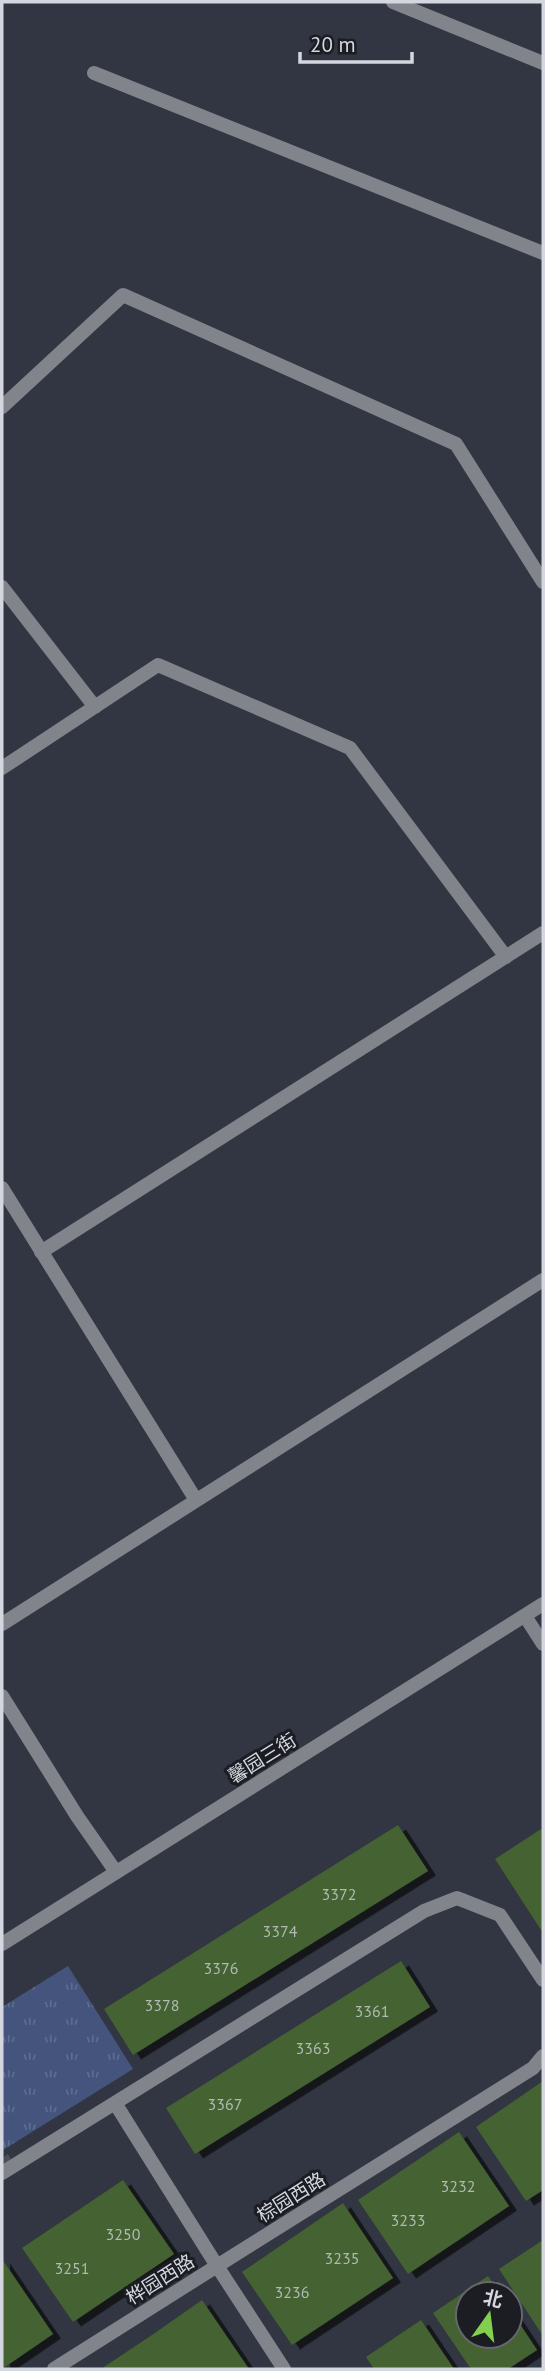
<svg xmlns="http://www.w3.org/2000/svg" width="545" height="2371" font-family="'PT Sans','Noto Sans SC',sans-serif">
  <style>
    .grass { fill: url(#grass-tufts) }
    .building { fill: #446230; filter: url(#shadow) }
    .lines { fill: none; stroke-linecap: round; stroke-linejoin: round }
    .minor-tunnel { stroke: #494e5a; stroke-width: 14; stroke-dasharray: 14 7; stroke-linecap: butt }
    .minor { stroke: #81848a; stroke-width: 14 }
    .tertiary { stroke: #81848a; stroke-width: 14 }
    .labels { text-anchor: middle; stroke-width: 6; stroke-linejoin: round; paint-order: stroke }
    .number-label { font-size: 16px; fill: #b0bab3 }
    .street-label { font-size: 19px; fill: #d4d7df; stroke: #1b1d23 }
  </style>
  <defs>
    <pattern id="grass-tufts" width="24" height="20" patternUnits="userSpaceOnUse" patternTransform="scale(1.75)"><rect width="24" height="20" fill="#44547d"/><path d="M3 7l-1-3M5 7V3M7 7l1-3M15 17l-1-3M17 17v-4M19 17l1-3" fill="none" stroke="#5e6c8f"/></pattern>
    <filter id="shadow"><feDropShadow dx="8" dy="4.5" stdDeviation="0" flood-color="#0009"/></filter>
  </defs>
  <rect width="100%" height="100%" fill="#313642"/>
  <!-- grass -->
  <path class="grass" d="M68,1966L133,2069L3,2150L2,2007Z"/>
  <!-- building -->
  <path class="building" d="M398,1825L428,1871L133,2055L104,2009Z
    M541,1829L543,1832V1933L495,1859Z
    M401,1961L430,2007L195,2154L166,2108Z
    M543,2081V2190L526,2201L476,2127Z
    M459,2132L509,2206L408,2274L358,2200Z
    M123,2180L174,2254L73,2322L22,2248Z
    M343,2203L393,2278L292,2345L242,2272Z
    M543,2240V2336L499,2269Z
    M2,2259L53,2334L2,2369Z
    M488,2276L500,2294H468V2336H510V2309L537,2350L508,2369H471L433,2313Z
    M202,2300L249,2369H101L152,2335Z
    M421,2320L454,2369H374L366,2357Z"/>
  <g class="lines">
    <!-- minor-tunnel -->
    <path class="minor-tunnel" d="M2,2158L9,2168"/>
    <!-- minor -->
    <path class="minor" d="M393,2L543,63
      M94,73L543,253
      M2,407L123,295L456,444L543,582
      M2,587L95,707
      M2,768L158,665L350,748L506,957
      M2,1188L196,1500
      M41,1252L543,933
      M525,1616L543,1644
      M2,1624L543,1280
      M2,1696L77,1816L116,1872
      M115,2103L217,2266L533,2068L543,2056
      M2,2173L424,1911L457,1898L500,1915L543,1980
      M54,2369L217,2266L284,2369"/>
    <!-- tertiary -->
    <path class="tertiary" d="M2,1944L543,1604"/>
  </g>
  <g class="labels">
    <!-- number labels -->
    <g class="number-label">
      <text x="339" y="1900">3372</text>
      <text x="280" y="1937">3374</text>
      <text x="221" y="1974">3376</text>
      <text x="162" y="2011">3378</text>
      <text x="372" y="2017">3361</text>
      <text x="313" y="2054">3363</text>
      <text x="225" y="2110">3367</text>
      <text x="458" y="2192">3232</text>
      <text x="408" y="2226">3233</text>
      <text x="123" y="2240">3250</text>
      <text x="342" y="2264">3235</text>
      <text x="72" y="2274">3251</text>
      <text x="292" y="2298">3236</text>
    </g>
    <!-- street labels -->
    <g class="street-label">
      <text transform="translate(262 1758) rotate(-32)" y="7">馨园三街</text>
      <text transform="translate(291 2197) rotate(-32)" y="7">棕园西路</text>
      <text transform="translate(160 2279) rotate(-32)" y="7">桦园西路</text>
    </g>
  </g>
  <!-- border -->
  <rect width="545" height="2371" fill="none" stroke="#d4d7df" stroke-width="7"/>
  <!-- north arrow -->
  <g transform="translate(489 2315) rotate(14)"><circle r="33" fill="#1b1d23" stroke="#65676e" stroke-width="2"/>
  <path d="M0-5L12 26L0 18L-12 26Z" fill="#83d04e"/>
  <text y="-10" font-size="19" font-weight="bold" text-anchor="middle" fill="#d4d7df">北</text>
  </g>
  <!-- scale -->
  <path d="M300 52v10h112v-10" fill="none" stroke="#d4d7df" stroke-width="3.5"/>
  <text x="310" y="52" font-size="21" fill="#d4d7df" stroke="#1b1d23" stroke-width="5" paint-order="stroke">20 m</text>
</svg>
